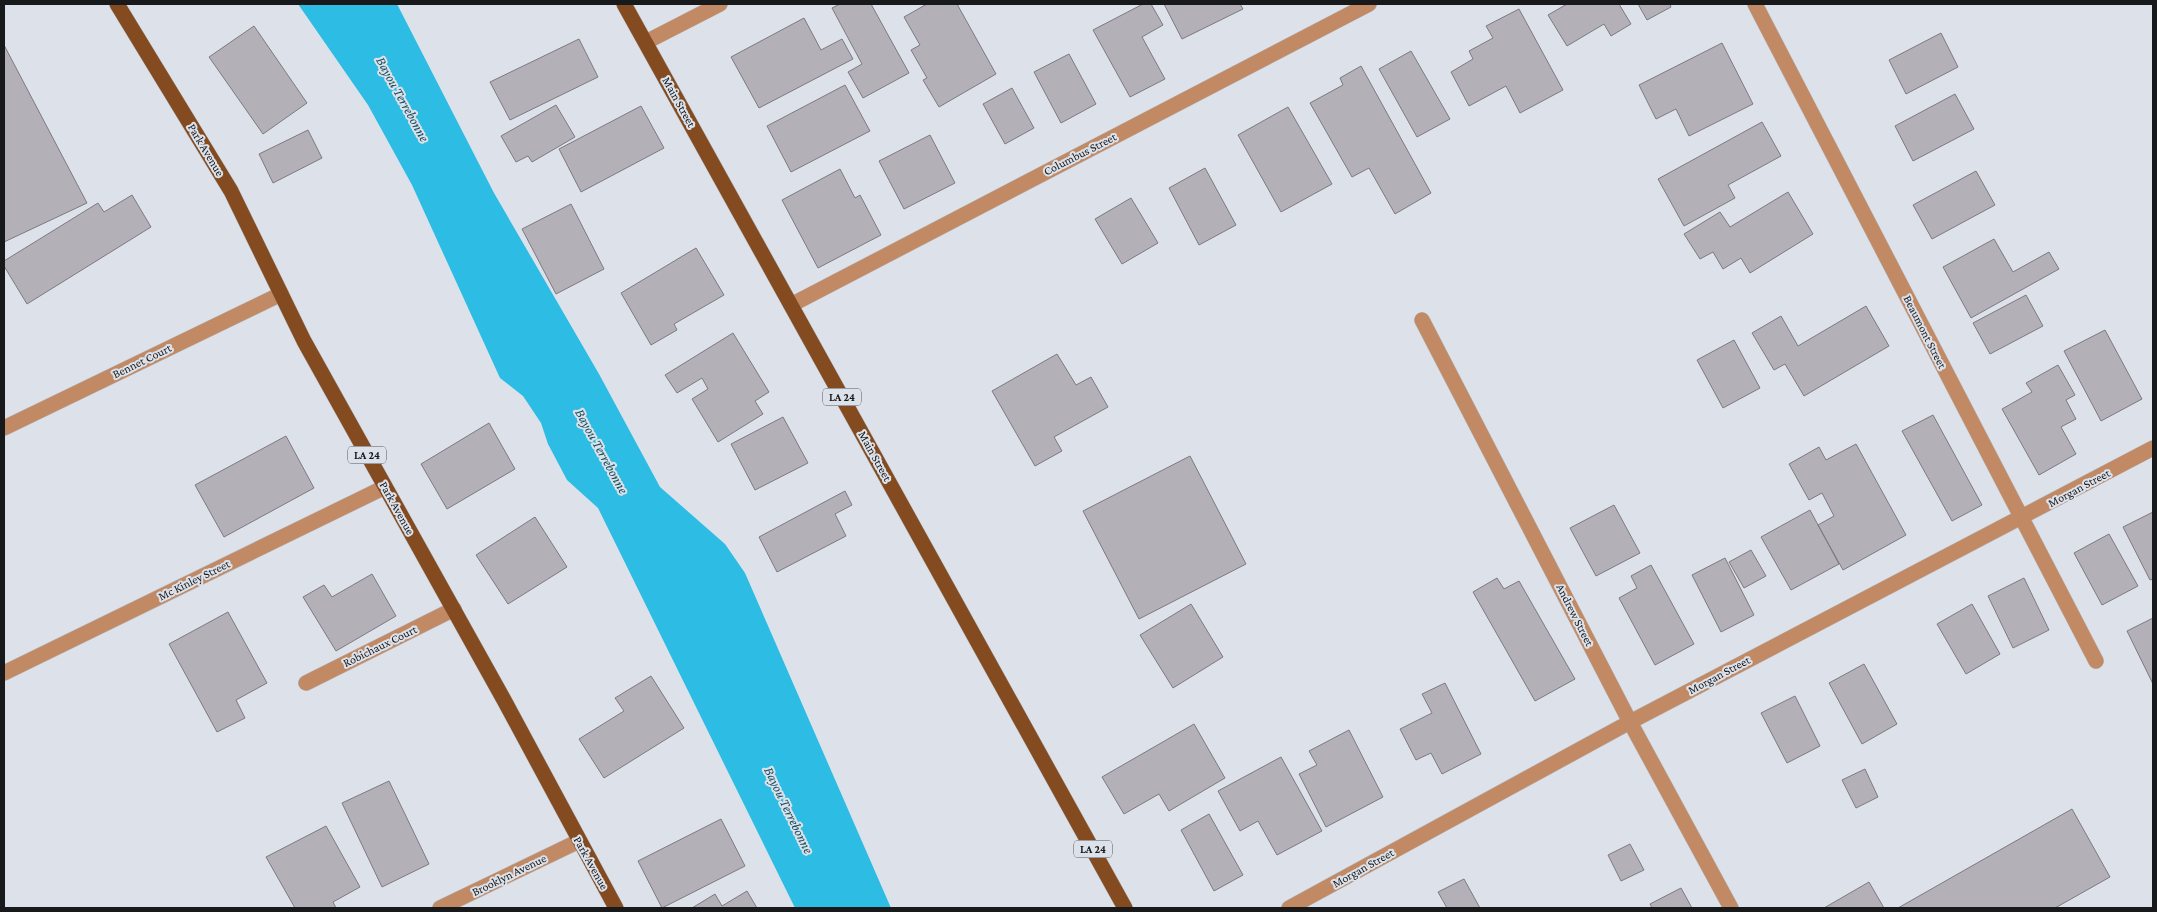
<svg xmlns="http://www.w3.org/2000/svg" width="2157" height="912" font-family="'Crimson Pro',serif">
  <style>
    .water { fill: #2dbce4 }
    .building { fill: #b4b0b8; stroke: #7d7981 }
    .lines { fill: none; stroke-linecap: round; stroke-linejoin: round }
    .minor-casing { stroke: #b9bec5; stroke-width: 16 }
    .major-casing { stroke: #b9bec5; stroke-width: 16 }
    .minor { stroke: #c18a65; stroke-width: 15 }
    .major { stroke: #844b20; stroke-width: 15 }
    .labels { text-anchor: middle; stroke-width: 4; stroke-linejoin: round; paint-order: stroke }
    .shield { fill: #dde2ea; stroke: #525559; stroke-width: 1 }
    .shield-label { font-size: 11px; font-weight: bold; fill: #17191b }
    .street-label { font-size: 12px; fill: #17191b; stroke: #dde2ea }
    .water-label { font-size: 14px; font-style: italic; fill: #164e5f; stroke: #dde2ea }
  </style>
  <rect width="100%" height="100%" fill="#dde2ea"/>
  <!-- water -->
  <path class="water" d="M298,4H397L494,193L599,374L660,487L725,544L745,573L891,908H795L598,508L567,480L548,444L541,423L523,396L500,378L412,185L368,105Z"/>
  <!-- building -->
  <path class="building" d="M840,4H871L909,73L863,98L848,72L862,64L832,8Z
    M927,4H957L996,74L939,107L923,80L927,78L911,50L920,45L904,17Z
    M1143,4H1151L1163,25L1142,37L1165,79L1130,97L1093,30Z
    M1164,4H1240L1243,9L1182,39Z
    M1567,4H1619L1631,24L1611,36L1604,24L1567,46L1548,15Z
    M1638,4H1670L1671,7L1647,20Z
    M1519,9L1563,90L1520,113L1506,86L1469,106L1451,72L1473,59L1469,51L1493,38L1486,26Z
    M804,18L821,50L842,39L853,59L759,108L731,57Z
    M254,26L307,103L263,134L209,57Z
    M1941,33L1958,67L1906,94L1889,60Z
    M579,39L598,77L510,120L490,82Z
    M1722,43L1753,104L1689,136L1676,109L1656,119L1639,85Z
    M4,45L87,203L4,242Z
    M1411,51L1450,119L1417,137L1379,69Z
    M1069,54L1096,104L1061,123L1034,72Z
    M1361,66L1431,193L1395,214L1369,168L1352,177L1310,103L1343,85L1340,78Z
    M845,85L870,131L791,172L767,126Z
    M1012,88L1034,128L1005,144L983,104Z
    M1955,94L1974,129L1913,161L1895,126Z
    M556,105L575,137L532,162L528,156L516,162L501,136Z
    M641,106L664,148L581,192L559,149Z
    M1288,107L1332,184L1281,212L1238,135Z
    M1762,122L1781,156L1728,185L1735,198L1684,226L1658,179Z
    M308,130L322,158L273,183L259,154Z
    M930,135L955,183L904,209L879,161Z
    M1205,168L1236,225L1199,245L1169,188Z
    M840,169L855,198L860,195L881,235L818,268L782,200Z
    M1976,171L1995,205L1932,239L1913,205Z
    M1788,192L1813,234L1750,273L1741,258L1723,269L1713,252L1700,259L1684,234L1720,212L1730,227Z
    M132,195L151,227L27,304L4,266V261L98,203L104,212Z
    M1131,198L1158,243L1122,264L1095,219Z
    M571,204L604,269L556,294L522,229Z
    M1994,239L2013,272L2049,252L2059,269L1971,318L1943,267Z
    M696,248L724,295L674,324L677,330L651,345L621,293Z
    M2026,295L2043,326L1990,354L1973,323Z
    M1866,306L1889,346L1804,396L1785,364L1774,370L1752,333L1781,316L1798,346Z
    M2105,330L2142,399L2101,421L2064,351Z
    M733,333L769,392L755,401L763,414L718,442L692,399L708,389L702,378L677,393L665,375Z
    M1734,340L1760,388L1723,408L1697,360Z
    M1057,354L1076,385L1091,377L1108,407L1054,437L1062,451L1035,466L992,391Z
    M2058,365L2075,395L2066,400L2076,419L2061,427L2076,454L2039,475L2002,409L2032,392L2026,383Z
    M1933,415L1982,505L1952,521L1902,431Z
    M783,417L808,463L755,490L731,444Z
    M489,423L515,469L447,509L421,464Z
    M286,436L314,488L224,537L195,485Z
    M1856,444L1906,535L1843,570L1818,525L1834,516L1822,493L1809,500L1789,464L1819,447L1826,460Z
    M1190,456L1246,564L1139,619L1083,511Z
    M845,491L852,505L835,514L846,536L777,572L759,537Z
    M1614,505L1640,553L1596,576L1570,528Z
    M1810,510L1839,564L1791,590L1761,537Z
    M2153,512V579L2150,580L2123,527Z
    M535,517L567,567L508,604L476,555Z
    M2109,534L2138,586L2102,605L2074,553Z
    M1751,550L1766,576L1744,588L1729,562Z
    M1725,558L1754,615L1721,632L1692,575Z
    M1651,565L1694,644L1655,665L1619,598L1637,588L1631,576Z
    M372,574L396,616L336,651L303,597L324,585L332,597Z
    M1497,578L1504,589L1519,581L1575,679L1535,701L1473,592Z
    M2024,578L2049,630L2013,648L1988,596Z
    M1191,604L1223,657L1173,688L1140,635Z
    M1972,604L2000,654L1966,674L1937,624Z
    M228,612L267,683L236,700L245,718L217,732L169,644Z
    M2153,618V684L2127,631Z
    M1864,664L1897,724L1862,744L1829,683Z
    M651,676L684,728L604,778L579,739L624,711L615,698Z
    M1445,683L1481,754L1442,774L1431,753L1416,760L1400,729L1432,713L1422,694Z
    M1795,696L1820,746L1787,763L1761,713Z
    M1194,724L1225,778L1169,811L1159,794L1124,814L1102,777Z
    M1349,730L1383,797L1326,827L1299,774L1317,765L1309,751Z
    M1281,757L1322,831L1277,855L1258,821L1240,831L1218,791Z
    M1865,769L1878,797L1856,808L1842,780Z
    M389,781L429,864L382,887L342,803Z
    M2072,809L2110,877L2055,908H1898Z
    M1209,814L1243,875L1214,891L1181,830Z
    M721,819L745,866L662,908L638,861Z
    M326,826L360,887L333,902L336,908H295L266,857Z
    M1630,844L1644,870L1621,881L1608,855Z
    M1464,879L1480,908H1447L1438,892Z
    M1869,882L1884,908H1824Z
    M1681,888L1692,908H1652L1650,904Z
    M747,891L757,908H692L715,894L722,906Z"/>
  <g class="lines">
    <defs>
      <path id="minor" d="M1755,4L2096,661
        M646,42L720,4
        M791,305L1369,4
        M1422,320L1630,722L1731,908
        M4,428L281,294
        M4,673L385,487
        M306,683L454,609
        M440,908L579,841
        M1289,908L1630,722L2153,448"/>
      <path id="major" d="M117,4L231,191L304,341L504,700L616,908
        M624,4L1125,908"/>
    </defs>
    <!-- minor casing -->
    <use href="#minor" class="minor-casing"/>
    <!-- major casing -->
    <use href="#major" class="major-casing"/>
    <!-- minor -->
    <use href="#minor" class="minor"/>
    <!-- major -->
    <use href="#major" class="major"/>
  </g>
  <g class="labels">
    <!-- shield labels -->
    <g class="shield">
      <rect x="823" y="388.5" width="38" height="17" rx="4"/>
      <rect x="348" y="446.5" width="38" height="17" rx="4"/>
      <rect x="1074" y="840.5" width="38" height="17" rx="4"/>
    </g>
    <g class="shield-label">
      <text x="842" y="401">LA 24</text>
      <text x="367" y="459">LA 24</text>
      <text x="1093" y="853">LA 24</text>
    </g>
    <!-- street labels -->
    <g class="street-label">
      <text transform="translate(679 102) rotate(61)" y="4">Main Street</text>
      <text transform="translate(206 150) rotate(59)" y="4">Park Avenue</text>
      <text transform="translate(1080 154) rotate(-27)" y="4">Columbus Street</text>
      <text transform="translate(1925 332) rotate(63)" y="4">Beaumont Street</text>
      <text transform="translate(142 361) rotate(-26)" y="4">Bennet Court</text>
      <text transform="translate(875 456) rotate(61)" y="4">Main Street</text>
      <text transform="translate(2079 488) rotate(-28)" y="4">Morgan Street</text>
      <text transform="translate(397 508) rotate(61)" y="4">Park Avenue</text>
      <text transform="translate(194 580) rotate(-26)" y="4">Mc Kinley Street</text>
      <text transform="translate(1575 615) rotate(63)" y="4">Andrew Street</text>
      <text transform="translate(380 646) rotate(-26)" y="4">Robichaux Court</text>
      <text transform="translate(1719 675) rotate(-28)" y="4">Morgan Street</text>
      <text transform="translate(591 863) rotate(61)" y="4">Park Avenue</text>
      <text transform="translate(1363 868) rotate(-29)" y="4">Morgan Street</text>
      <text transform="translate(509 875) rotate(-26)" y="4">Brooklyn Avenue</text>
    </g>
    <!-- water labels -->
    <g class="water-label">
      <text transform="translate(403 99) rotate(61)" y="5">Bayou Terrebonne</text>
      <text transform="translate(602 451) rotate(61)" y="5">Bayou Terrebonne</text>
      <text transform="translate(789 810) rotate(64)" y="5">Bayou Terrebonne</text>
    </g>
  </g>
  <!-- border -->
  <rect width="2157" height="912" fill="none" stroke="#17191b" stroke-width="10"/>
</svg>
